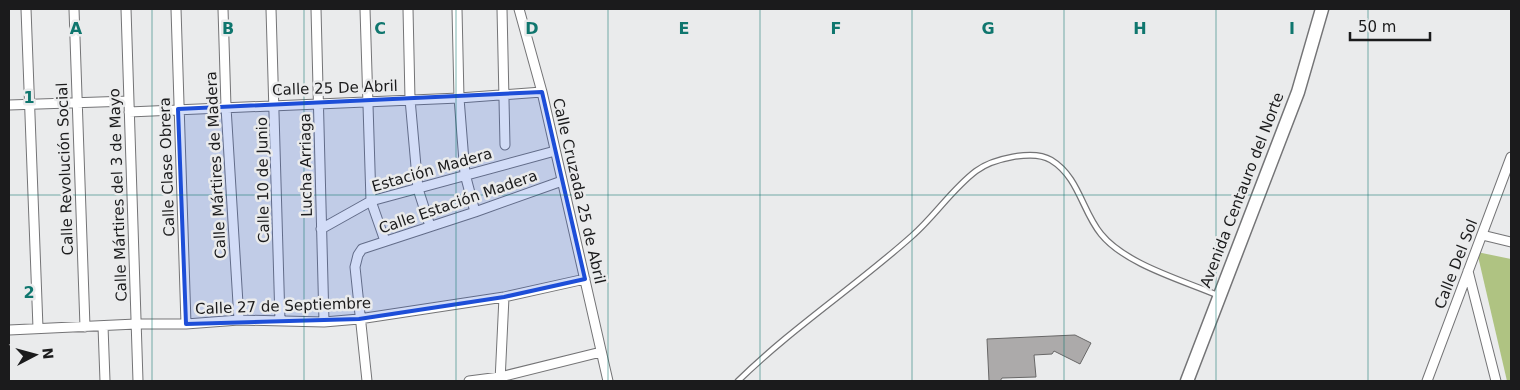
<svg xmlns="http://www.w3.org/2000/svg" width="1520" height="390" font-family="'DejaVu Sans',sans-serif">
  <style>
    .green { fill: #afc382 }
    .building { fill: #acaaaa; stroke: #686767 }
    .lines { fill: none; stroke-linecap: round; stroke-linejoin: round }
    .service-casing { stroke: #747476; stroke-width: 7 }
    .minor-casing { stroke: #747476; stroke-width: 11 }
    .secondary-casing { stroke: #747476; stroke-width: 15 }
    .service { stroke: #fff; stroke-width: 4.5 }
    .minor { stroke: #fff; stroke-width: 9 }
    .secondary { stroke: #fff; stroke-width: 12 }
    .marked { fill: #1d4ed8; fill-opacity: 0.2; stroke: #1d4ed8; stroke-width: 4; stroke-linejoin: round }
    .grid { fill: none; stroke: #0f766e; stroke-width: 1; stroke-opacity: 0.55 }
    .labels { text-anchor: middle; stroke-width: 5; stroke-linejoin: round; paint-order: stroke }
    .street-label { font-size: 15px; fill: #1b1b1c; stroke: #eaebec }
    .grid-label { font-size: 16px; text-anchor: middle; font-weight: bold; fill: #0f766e; stroke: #eaebec; stroke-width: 5; stroke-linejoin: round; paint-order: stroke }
  </style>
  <rect width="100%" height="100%" fill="#eaebec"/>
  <!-- green -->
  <path class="green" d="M1477,252L1511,259V381H1507Z"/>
  <!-- building -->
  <path class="building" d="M1075,335L1091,343L1080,364L1054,351L1052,354L1034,355L1036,377L1002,378L1000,381H989L987,339Z"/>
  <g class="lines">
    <defs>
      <path id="service" d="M738,381C792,328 856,286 912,236C935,216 952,189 976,171C992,159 1033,149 1051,160C1079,177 1082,211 1101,234C1125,264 1182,280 1217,295"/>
      <path id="minor" d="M26,9L38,328
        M74,9L85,327
        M126,9L138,381
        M176,9L186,324
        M223,9L226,107L239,320
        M271,9L280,321
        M316,9L324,322
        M365,9L371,201L385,241
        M408,9L410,99L418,189L430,226
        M457,9L459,98L465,174L475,212
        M502,9L505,145
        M519,9L542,92L608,381
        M9,105L129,101
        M129,112L459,98L542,92
        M321,229L371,201L555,151
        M1482,235L1511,242
        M1468,271L1496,381
        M103,326L105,381
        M9,330L136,324H186L239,320L324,322L359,319L504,297L585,279
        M367,381L355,267L358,255L362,249L475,212L562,181
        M469,381L500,377L601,352
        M500,381L504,297
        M1427,381L1511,157"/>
      <path id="secondary" d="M1187,381L1298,92L1322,9"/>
    </defs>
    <!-- service casing -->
    <use href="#service" class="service-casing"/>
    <!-- minor casing -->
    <use href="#minor" class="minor-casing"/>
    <!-- secondary casing -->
    <use href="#secondary" class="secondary-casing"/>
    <!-- service -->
    <use href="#service" class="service"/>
    <!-- minor -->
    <use href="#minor" class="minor"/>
    <!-- secondary -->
    <use href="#secondary" class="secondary"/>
  </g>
  <!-- marked area -->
  <path class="marked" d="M542,92L585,279L504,297L359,319L186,324L178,109Z"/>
  <!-- grid -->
  <path class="grid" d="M152,9V381M304,9V381M456,9V381M608,9V381M760,9V381M912,9V381M1064,9V381M1216,9V381M1368,9V381M9,195H1511"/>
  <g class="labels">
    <!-- street labels -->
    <g class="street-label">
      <text transform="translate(335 88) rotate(-2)" y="5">Calle 25 De Abril</text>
      <text transform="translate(216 165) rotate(-93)" y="5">Calle Mártires de Madera</text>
      <text transform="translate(306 165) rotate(-91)" y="5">Lucha Arriaga</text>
      <text transform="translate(167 167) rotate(-92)" y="5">Calle Clase Obrera</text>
      <text transform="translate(65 169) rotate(-92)" y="5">Calle Revolución Social</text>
      <text transform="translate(432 170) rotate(-16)" y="5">Estación Madera</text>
      <text transform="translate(263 180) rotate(-91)" y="5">Calle 10 de Junio</text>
      <text transform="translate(1242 190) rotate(-69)" y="5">Avenida Centauro del Norte</text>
      <text transform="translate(579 191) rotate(77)" y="5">Calle Cruzada 25 de Abril</text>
      <text transform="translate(118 195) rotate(-92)" y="5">Calle Mártires del 3 de Mayo</text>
      <text transform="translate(458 202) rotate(-19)" y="5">Calle Estación Madera</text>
      <text transform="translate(1456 264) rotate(-69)" y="5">Calle Del Sol</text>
      <text transform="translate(283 306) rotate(-2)" y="5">Calle 27 de Septiembre</text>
    </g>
  </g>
  <g class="grid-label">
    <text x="76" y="34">A</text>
    <text x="228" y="34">B</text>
    <text x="380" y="34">C</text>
    <text x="532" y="34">D</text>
    <text x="684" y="34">E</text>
    <text x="836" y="34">F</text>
    <text x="988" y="34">G</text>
    <text x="1140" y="34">H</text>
    <text x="1292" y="34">I</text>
    <text x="29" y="103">1</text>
    <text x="29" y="298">2</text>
  </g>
  <!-- border -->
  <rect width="1520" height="390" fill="none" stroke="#1b1b1c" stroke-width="20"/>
  <!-- north arrow -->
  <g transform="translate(35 355) rotate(84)" stroke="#eaebec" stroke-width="4" paint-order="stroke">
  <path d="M0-4L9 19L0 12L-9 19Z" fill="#1b1b1c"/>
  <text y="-8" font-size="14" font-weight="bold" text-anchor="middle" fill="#1b1b1c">N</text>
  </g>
  <!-- scale -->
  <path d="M1350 32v8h80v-8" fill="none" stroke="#1b1b1c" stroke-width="2.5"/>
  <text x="1358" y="32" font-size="15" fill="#1b1b1c" stroke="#eaebec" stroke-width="4" paint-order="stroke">50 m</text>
</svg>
